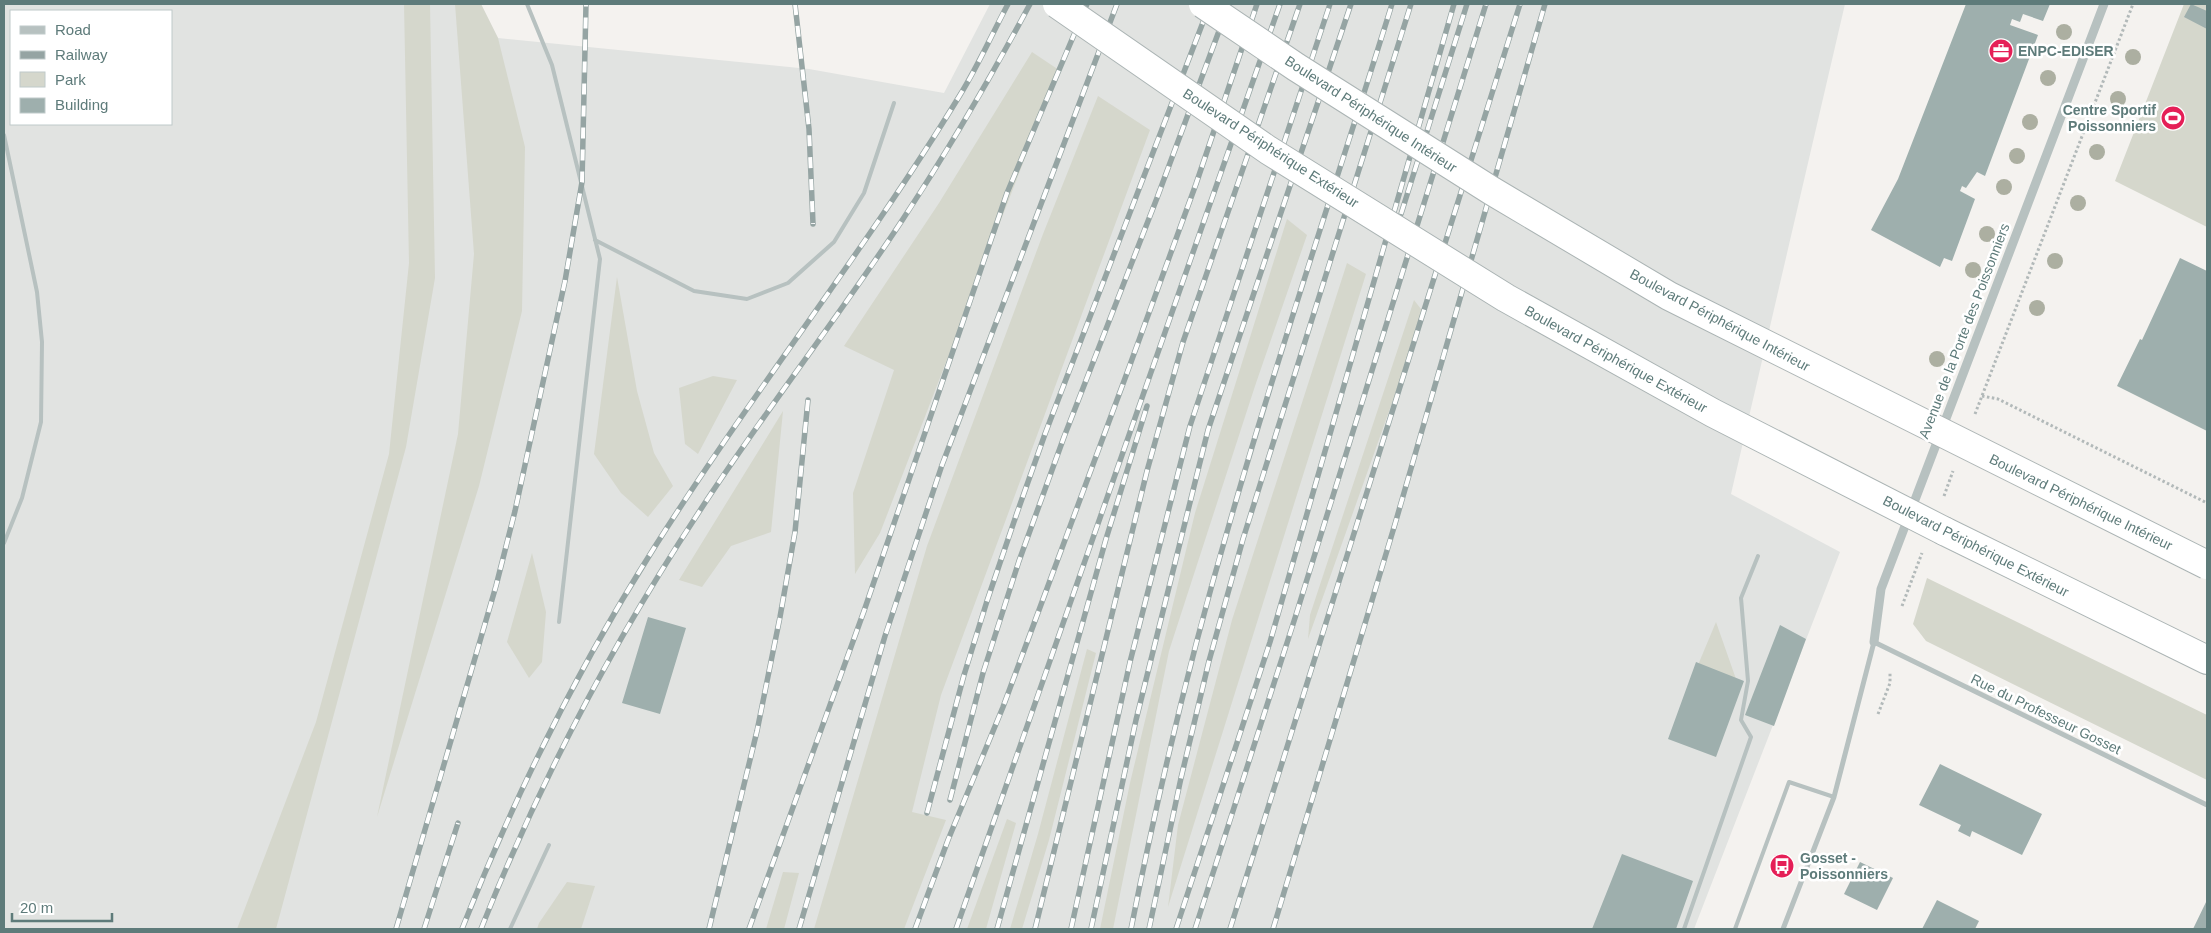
<svg xmlns="http://www.w3.org/2000/svg" width="2211" height="933" font-family="Arial,sans-serif">
  <style>
    .built { fill: #e1e3e1; fill-rule: evenodd }
    .green { fill: #d5d7cc }
    .building { fill: #9eafad }
    .lines { fill: none; stroke-linecap: round; stroke-linejoin: round }
    .trunk-casing { stroke: #abb4b4; stroke-width: 30 }
    .path { stroke: #b2b9b9; stroke-width: 3; stroke-dasharray: 2.5 2.5; stroke-linecap: butt }
    .service { stroke: #b7c1c0; stroke-width: 4 }
    .minor { stroke: #b7c1c0; stroke-width: 5 }
    .tertiary { stroke: #b7c1c0; stroke-width: 9 }
    .trunk { stroke: #fff; stroke-width: 28 }
    .rail-casing { stroke: #95a4a3; stroke-width: 5.5 }
    .rail { stroke: #fff; stroke-width: 4; stroke-dasharray: 11; stroke-linecap: butt }
    .trunk-bridge-casing { stroke: #abb4b4; stroke-width: 30; stroke-linecap: butt }
    .trunk-bridge { stroke: #fff; stroke-width: 28 }
    .tree { fill: #acafa1 }
    .labels { text-anchor: middle; stroke-width: 5; stroke-linejoin: round; paint-order: stroke }
    .poi-label { font-size: 14px; font-weight: bold; fill: #5e7b7a; stroke: #fff; text-anchor: start }
    .street-label { font-size: 14px; fill: #5e7b7a; stroke: #fff }
  </style>
  <rect width="100%" height="100%" fill="#f4f2ef"/>
  <!-- built -->
  <path class="built" d="M4,4H481L498,38L809,69L944,93L990,4H1845L1731,494L1840,552L1694,929H4ZM11,11H171V124H11Z"/>
  <!-- green -->
  <path class="green" d="M404,4H430L435,278L406,447L276,929H237L316,722L389,454L409,263Z
    M455,4H481L498,38L525,147L522,311L479,486L377,817L458,434L474,254Z
    M2184,4H2207V227L2115,181Z
    M1032,52L1059,70L880,533L855,574L853,493L894,370L844,346L939,203Z
    M1098,96L1150,130L941,695L912,812L946,820L904,929H814L927,546L1043,234Z
    M1287,219L1307,235L1255,386L1169,651L1113,929H1100L1130,783L1195,513Z
    M1347,263L1366,274L1168,907L1178,825L1232,620Z
    M617,277L637,391L654,453L673,486L648,517L621,493L594,454Z
    M1414,300L1424,313L1308,639L1310,615Z
    M713,376L737,380L698,454L685,444L679,388Z
    M783,411L771,532L731,546L702,587L679,580Z
    M532,553L546,612L542,662L529,678L507,642Z
    M1927,578L2207,715V780L1926,641L1913,624Z
    M1716,622L1736,679L1698,665Z
    M1087,649L1096,653L1049,840L1022,929H1010L1038,834Z
    M1007,819L1016,823L986,929H967Z
    M783,872L799,873L784,929H766Z
    M567,882L595,886L581,929H537L539,923Z"/>
  <!-- building -->
  <path class="building" d="M1966,4H2050L2043,21L2023,14L2020,22L2012,19L2010,25L2038,35L1985,176L1977,172L1966,188L1962,186L1960,191L1975,199L1952,261L1944,258L1940,267L1871,230L1898,179Z
    M2191,4L2207,11V29L2184,17Z
    M2180,258L2207,271V431L2117,386L2140,339L2142,340Z
    M648,617L686,628L660,714L622,703Z
    M1780,625L1806,639L1774,726L1745,715Z
    M1696,662L1744,681L1716,757L1668,739Z
    M1940,764L2042,814L2022,855L1972,831L1970,837L1958,831L1961,825L1919,805Z
    M1622,854L1693,881L1676,929H1592Z
    M1860,862L1893,878L1877,910L1844,894Z
    M1937,900L1979,921L1975,929H1922Z
    M2207,900V929H2193Z"/>
  <g class="lines">
    <defs>
      <path id="trunk" d="M1944,531L2207,660"/>
    </defs>
    <!-- trunk casing -->
    <use href="#trunk" class="trunk-casing"/>
    <!-- path -->
    <path class="path" d="M1982,396L1998,399L2207,503
      M1975,414L2133,4
      M1944,496L1953,471
      M1902,606L1922,553
      M1878,714L1890,683V672"/>
    <!-- service -->
    <path class="service" d="M527,4L552,65L600,259L559,622
      M4,135L37,292L42,342L41,422L22,498L4,543
      M595,240L694,291L747,299L788,283L834,242L864,193L894,103
      M510,929L549,845
      M1684,929L1751,737L1741,720L1748,681L1741,598L1758,556
      M1735,929L1789,782L1834,797"/>
    <!-- minor -->
    <path class="minor" d="M1783,929L1834,797L1874,642L2207,805"/>
    <!-- tertiary -->
    <path class="tertiary" d="M1874,642L1881,589L2104,4"/>
    <!-- trunk -->
    <use href="#trunk" class="trunk"/>
    <defs>
      <path id="rail" d="M795,4L809,129L813,224
        M1401,214L1467,4
        M950,800L983,673L1019,561L1064,437L1157,198L1229,4
        M927,813L964,675L987,601L1017,513L1045,434L1210,4
        M396,929L496,586L515,511L565,281L582,182L586,4
        M424,929L458,823
        M462,929C514,797 578,668 654,548C751,394 865,251 960,95C978,66 992,34 1008,4
        M481,929C539,783 612,644 699,512C764,412 838,318 903,219C949,149 991,77 1030,4
        M709,929L757,731L780,617L795,532L808,400
        M749,929L864,611L1007,193L1087,4
        M799,929L885,636L942,465L1117,4
        M915,929L948,840L1003,707L1127,373L1196,184L1257,4
        M956,929L1280,4
        M997,929L1106,539L1147,406
        M1035,929L1147,471L1183,342L1300,4
        M1071,929L1130,662L1190,426L1330,4
        M1091,929L1136,720L1208,430L1351,4
        M1131,929C1158,793 1190,658 1229,525C1279,350 1338,178 1392,4
        M1149,929L1181,778L1209,661L1243,539L1411,4
        M1176,929L1270,642L1454,4
        M1195,929L1295,618L1486,4
        M1230,929L1520,4
        M1273,929L1395,524L1545,4"/>
    </defs>
    <!-- rail casing -->
    <use href="#rail" class="rail-casing"/>
    <!-- rail -->
    <use href="#rail" class="rail"/>
    <defs>
      <path id="trunk-bridge" d="M1057,4L1268,150L1506,298L1713,413L1944,531
        M1203,4L1296,67L1492,191L1669,296L2207,565"/>
    </defs>
    <!-- trunk-bridge casing -->
    <use href="#trunk-bridge" class="trunk-bridge-casing"/>
    <!-- trunk-bridge -->
    <use href="#trunk-bridge" class="trunk-bridge"/>
  </g>
  <!-- trees -->
  <g class="tree">
    <circle cx="2064" cy="32" r="8"/>
    <circle cx="2133" cy="57" r="8"/>
    <circle cx="2048" cy="78" r="8"/>
    <circle cx="2118" cy="99" r="8"/>
    <circle cx="2030" cy="122" r="8"/>
    <circle cx="2097" cy="152" r="8"/>
    <circle cx="2017" cy="156" r="8"/>
    <circle cx="2004" cy="187" r="8"/>
    <circle cx="2078" cy="203" r="8"/>
    <circle cx="1987" cy="234" r="8"/>
    <circle cx="2055" cy="261" r="8"/>
    <circle cx="1973" cy="270" r="8"/>
    <circle cx="2037" cy="308" r="8"/>
    <circle cx="1937" cy="359" r="8"/>
  </g>
  <!-- icons -->
  <defs>
    <symbol id="office-disc" viewBox="-11 -11 22 22"><circle r="9.5" fill="#e51f57" stroke="#fff"/><path d="M-6-3h4V-5.5h4V-3h4V5H-6ZM-1-4.5V-3h2v-1.5ZM-6 0V1H6V0Z" fill="#fff"/></symbol>
    <symbol id="stadium-disc" viewBox="-11 -11 22 22"><circle r="9.5" fill="#e51f57" stroke="#fff"/><path d="M0-5a6.5 5 0 1 0 0 10a6.5 5 0 1 0 0-10ZM-3.5-1.8h7v3.6h-7Z" fill="#fff"/></symbol>
    <symbol id="bus-disc" viewBox="-11 -11 22 22"><circle r="9.5" fill="#e51f57" stroke="#fff"/><path d="M-5-6H5V4H4V6H2V4H-2V6H-4V4H-5ZM-3.5-4V0h7V-4ZM-3.5 1.2v1.5H-2V1.2ZM2 1.2v1.5H3.5V1.2Z" fill="#fff"/></symbol>
  </defs>
  <g fill-rule="evenodd">
    <use href="#office-disc" x="1987" y="37" width="28" height="28"/>
    <use href="#stadium-disc" x="2159" y="104" width="28" height="28"/>
    <use href="#bus-disc" x="1768" y="852" width="28" height="28"/>
  </g>
  <g class="labels">
    <!-- poi labels -->
    <g class="poi-label">
      <text x="2018" y="56">ENPC-EDISER</text>
      <text x="2156" y="115" text-anchor="end">Centre Sportif<tspan x="2156" dy="16">Poissonniers</tspan></text>
      <text x="1800" y="863">Gosset -<tspan x="1800" dy="16">Poissonniers</tspan></text>
    </g>
    <!-- street labels -->
    <g class="street-label">
      <text transform="translate(1371 114) rotate(33)" y="5">Boulevard Périphérique Intérieur</text>
      <text transform="translate(1271 148) rotate(33)" y="5">Boulevard Périphérique Extérieur</text>
      <text transform="translate(1720 320) rotate(28)" y="5">Boulevard Périphérique Intérieur</text>
      <text transform="translate(1964 331) rotate(-69)" y="5">Avenue de la Porte des Poissonniers</text>
      <text transform="translate(1616 359) rotate(29)" y="5">Boulevard Périphérique Extérieur</text>
      <text transform="translate(2081 502) rotate(26)" y="5">Boulevard Périphérique Intérieur</text>
      <text transform="translate(1976 546) rotate(27)" y="5">Boulevard Périphérique Extérieur</text>
      <text transform="translate(2046 714) rotate(26)" y="5">Rue du Professeur Gosset</text>
    </g>
  </g>
  <!-- border -->
  <rect width="2211" height="933" fill="none" stroke="#5e7b7a" stroke-width="10"/>
  <!-- legend -->
  <rect x="10" y="10" width="162" height="115" fill="#ffffff" stroke="#bfcaca"/>
  <rect x="20" y="26" width="25" height="8" fill="#b7c1c0" stroke="#bfcaca"/>
  <text x="55" y="35" font-size="15" fill="#5e7b7a">Road</text>
  <rect x="20" y="51" width="25" height="8" fill="#95a4a3" stroke="#bfcaca"/>
  <text x="55" y="60" font-size="15" fill="#5e7b7a">Railway</text>
  <rect x="20" y="72" width="25" height="15" fill="#d5d7cc" stroke="#bfcaca"/>
  <text x="55" y="85" font-size="15" fill="#5e7b7a">Park</text>
  <rect x="20" y="98" width="25" height="15" fill="#9eafad" stroke="#bfcaca"/>
  <text x="55" y="110" font-size="15" fill="#5e7b7a">Building</text>
  <!-- scale -->
  <path d="M12 913v8h100v-8" fill="none" stroke="#5e7b7a" stroke-width="2.5"/>
  <text x="20" y="913" font-size="15" fill="#5e7b7a" stroke="#ffffff" stroke-width="4" paint-order="stroke">20 m</text>
</svg>
